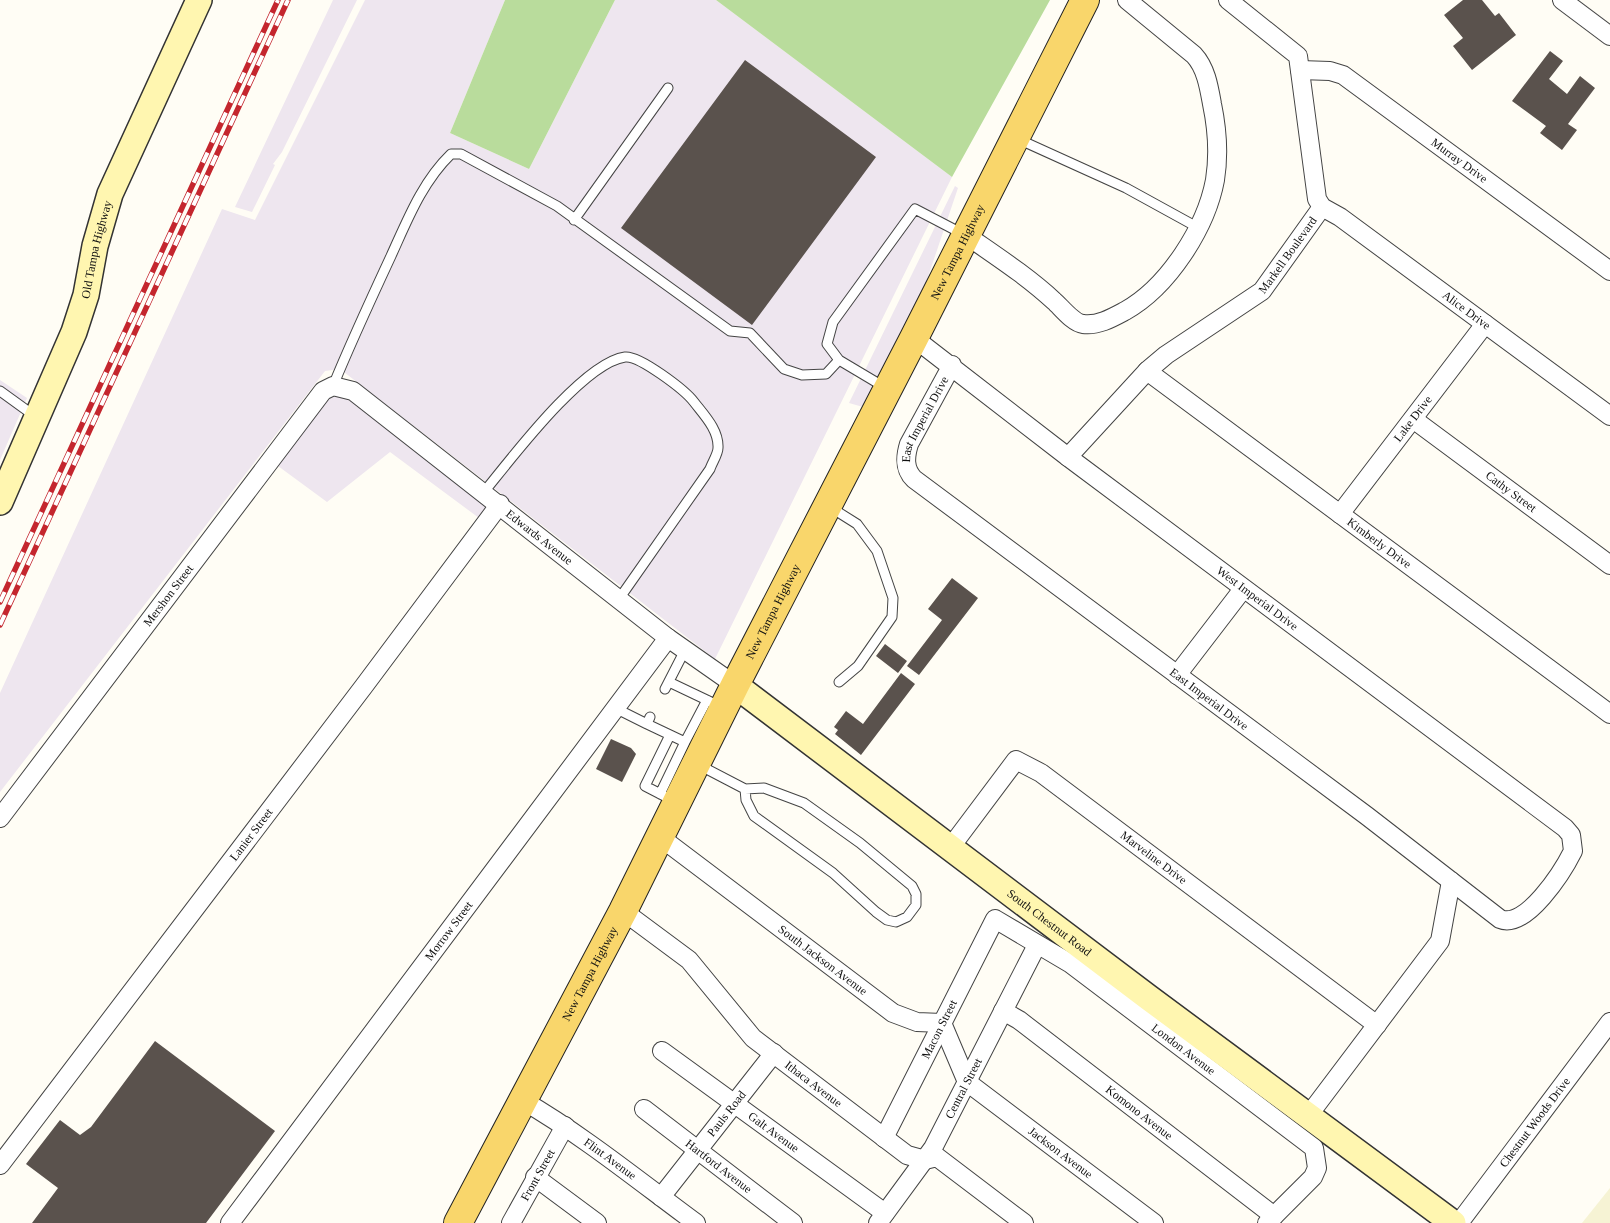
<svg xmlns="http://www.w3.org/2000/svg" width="1610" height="1223" font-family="Georgia,serif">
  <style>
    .industrial { fill: #eee6ef }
    .farmland { fill: #f6f3d4 }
    .forest { fill: #b9dc9c }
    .building { fill: #5a524d }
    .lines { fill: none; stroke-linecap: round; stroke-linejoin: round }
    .lane-casing { stroke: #444; stroke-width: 11 }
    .street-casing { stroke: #444; stroke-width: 20 }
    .secondary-casing { stroke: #333; stroke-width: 28 }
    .primary-casing { stroke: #222; stroke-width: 30 }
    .lane { stroke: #fff; stroke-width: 9 }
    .street { stroke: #fff; stroke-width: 18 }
    .secondary { stroke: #fff6b0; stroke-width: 25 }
    .primary { stroke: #f9d66b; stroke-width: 28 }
    .rail-casing { stroke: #c4262e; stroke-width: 5.5 }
    .rail { stroke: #fff; stroke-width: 4; stroke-dasharray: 11; stroke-linecap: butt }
    .labels { text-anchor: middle; stroke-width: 5; stroke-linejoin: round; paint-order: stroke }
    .street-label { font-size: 12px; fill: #111; stroke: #fff }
  </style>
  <rect width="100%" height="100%" fill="#fffdf5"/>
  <!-- industrial -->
  <path class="industrial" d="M333,0H357L282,152L273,164L275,165L252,212L235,207Z
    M365,0H505L450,133L529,169L615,0H716L952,177L715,659L340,369L325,371L0,792V693L222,209L255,220Z
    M955,186L958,188L911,327L863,407L849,403Z
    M0,380L27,398L0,460Z
    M336,394L350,398L488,505L479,518L390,452L327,502L278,466L329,398Z"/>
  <!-- farmland -->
  <path class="farmland" d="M1610,1188V1223H1582Z"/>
  <!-- forest -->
  <path class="forest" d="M505,0H615L529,169L450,133Z
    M716,0H1050L952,177Z"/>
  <!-- building -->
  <path class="building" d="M1463,0H1482L1495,16L1499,13L1516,35L1472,70L1453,46L1463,38L1444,15Z
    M1550,51L1563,61L1549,79L1567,94L1580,76L1595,88L1568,124L1577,130L1562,150L1540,133L1546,126L1512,101Z
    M745,60L876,157L752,325L621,228Z
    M952,578L978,598L919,675L907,666L942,620L928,609Z
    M885,644L907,661L898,673L876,656Z
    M901,673L915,684L861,755L835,734L838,730L834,727L846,711L863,724Z
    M611,739L631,748L636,754L622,782L596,769Z
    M155,1041L275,1131L206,1223H32L58,1188L26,1164L60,1120L80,1135L91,1127Z"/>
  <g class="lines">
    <defs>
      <path id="lane" d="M1018,139L1126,188L1197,227
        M574,220L668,88
        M333,386C351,342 371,299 391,256C407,221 422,182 451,154H461L557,206L730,331L750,333L784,369L802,375L826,374L839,360
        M886,388L839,360L827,344L833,322L915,209L963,234
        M0,391L36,417
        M484,492C511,459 583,363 625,357C639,355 685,390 694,402C704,415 719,430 718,448C718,454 712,463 710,469L619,599
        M830,507L857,524L877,551L893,598L892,617L858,666L839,682
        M669,682L711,702
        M665,689L685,650
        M615,708L647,724L650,717
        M647,724L685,742L707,700
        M670,735L645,786L674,801
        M699,765L745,789L764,788L804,803L860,843L912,886L916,894V905L907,917L896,922L887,920L876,912L833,873L754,816L746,800L745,789
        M660,794L685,742"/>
      <g id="street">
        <path id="s1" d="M1228,0L1298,56L1317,199L1322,207L1340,217L1610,416"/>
        <path d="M1562,0L1610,36"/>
        <path id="s2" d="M1300,70L1330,71L1343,75L1610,271"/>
        <path d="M966,235C996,256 1027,276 1054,301C1061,307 1073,323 1083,324C1098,326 1112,318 1125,311C1168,287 1206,228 1215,180C1219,155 1217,128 1212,104C1209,87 1206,68 1194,55L1127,0"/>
        <path id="s3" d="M914,338L1068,457L1565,828L1571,835L1573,851C1563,871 1526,930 1500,919L1367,816L914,479C904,469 905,457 909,444L952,365"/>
        <path id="s4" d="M1147,371L1610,714"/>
        <path id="s5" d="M1413,419L1610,565"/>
        <path id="s6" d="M1068,457L1147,371L1166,355L1262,291L1322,207"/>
        <path id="s7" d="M1340,514L1485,324"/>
        <path d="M1177,675L1243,589"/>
        <path id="s8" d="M0,818L323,391L333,386L353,391L668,638L735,685"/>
        <path id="s9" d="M660,837L893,1013L917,1022L942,1023L967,1082L1154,1223"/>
        <path id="s10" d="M950,848L1016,760L1041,773L1377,1025"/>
        <path id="s11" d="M623,911L689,960L753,1038L907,1155L925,1160L937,1157L1024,1223"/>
        <path id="s12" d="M1003,1011L1019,1020L1274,1216"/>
        <path id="s13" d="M662,1051L885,1213"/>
        <path id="s14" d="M522,1100C584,1136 639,1181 696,1223"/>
        <path id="s15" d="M644,1109L793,1223"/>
        <path d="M1308,1116L1440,941L1451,881"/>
        <path id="s16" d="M884,1138L995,919L1071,964L1314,1148L1317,1168L1313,1177L1267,1223"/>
        <path id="s17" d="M0,1165L364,686L500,504"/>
        <path d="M535,1177L597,1223"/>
        <path id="s18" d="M661,1197L774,1053"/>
        <path id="s19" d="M230,1223L668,638"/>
        <path id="s20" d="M511,1223L565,1126"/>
        <path id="s21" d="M878,1223L933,1148L1037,945"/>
        <path id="s22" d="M1459,1223L1610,1022"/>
      </g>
      <g id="secondary">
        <path id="s23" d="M0,502L74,332L86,295L95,246L110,194L199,0"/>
        <path id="s24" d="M735,685L1149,998L1453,1223"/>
      </g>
      <g id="primary">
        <path id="s25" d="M458,1223L623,911L735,685L914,338L1085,0"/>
      </g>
    </defs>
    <!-- lane casing -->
    <use href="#lane" class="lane-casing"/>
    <!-- street casing -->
    <use href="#street" class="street-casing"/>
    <!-- secondary casing -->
    <use href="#secondary" class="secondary-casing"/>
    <!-- primary casing -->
    <use href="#primary" class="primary-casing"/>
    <!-- lane -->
    <use href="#lane" class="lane"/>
    <!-- street -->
    <use href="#street" class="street"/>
    <!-- secondary -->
    <use href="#secondary" class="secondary"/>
    <!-- primary -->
    <use href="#primary" class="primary"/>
    <defs>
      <path id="rail" d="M0,602L278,0
        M0,625L288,0"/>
    </defs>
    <!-- rail casing -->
    <use href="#rail" class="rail-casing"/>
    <!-- rail -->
    <use href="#rail" class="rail"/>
  </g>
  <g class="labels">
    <!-- street labels -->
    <g class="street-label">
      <text dy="4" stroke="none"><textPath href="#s2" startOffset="188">Murray Drive</textPath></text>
      <text dy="4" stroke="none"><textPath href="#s23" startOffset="271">Old Tampa Highway</textPath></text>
      <text dy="4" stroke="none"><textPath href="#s25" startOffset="1092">New Tampa Highway</textPath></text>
      <text dy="4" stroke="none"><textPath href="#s6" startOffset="301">Markell Boulevard</textPath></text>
      <text dy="4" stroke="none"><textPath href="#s1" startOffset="421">Alice Drive</textPath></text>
      <text dy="4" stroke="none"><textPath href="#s7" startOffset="120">Lake Drive</textPath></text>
      <text dy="4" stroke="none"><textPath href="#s3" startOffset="1745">East Imperial Drive</textPath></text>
      <text dy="4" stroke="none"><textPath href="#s5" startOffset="122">Cathy Street</textPath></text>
      <text dy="4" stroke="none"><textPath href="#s8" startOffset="804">Edwards Avenue</textPath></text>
      <text dy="4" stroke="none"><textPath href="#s4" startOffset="289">Kimberly Drive</textPath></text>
      <text dy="4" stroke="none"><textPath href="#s8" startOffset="279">Mershon Street</textPath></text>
      <text dy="4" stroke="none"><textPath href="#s3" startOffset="431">West Imperial Drive</textPath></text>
      <text dy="4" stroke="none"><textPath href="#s25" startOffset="688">New Tampa Highway</textPath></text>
      <text transform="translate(1209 699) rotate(37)" y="4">East Imperial Drive</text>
      <text dy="4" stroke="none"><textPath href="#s17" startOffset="415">Lanier Street</textPath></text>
      <text dy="4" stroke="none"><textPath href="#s10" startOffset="279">Marveline Drive</textPath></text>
      <text dy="4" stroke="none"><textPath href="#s24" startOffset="394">South Chestnut Road</textPath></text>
      <text dy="4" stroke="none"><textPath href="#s19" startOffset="365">Morrow Street</textPath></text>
      <text dy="4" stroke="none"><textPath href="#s9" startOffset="204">South Jackson Avenue</textPath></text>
      <text dy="4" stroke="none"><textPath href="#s25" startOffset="282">New Tampa Highway</textPath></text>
      <text dy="4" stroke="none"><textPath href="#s16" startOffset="122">Macon Street</textPath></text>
      <text dy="4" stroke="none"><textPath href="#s16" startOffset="475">London Avenue</textPath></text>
      <text dy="4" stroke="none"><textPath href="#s11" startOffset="259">Ithaca Avenue</textPath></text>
      <text dy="4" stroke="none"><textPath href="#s21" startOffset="160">Central Street</textPath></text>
      <text dy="4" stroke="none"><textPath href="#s12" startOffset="170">Komono Avenue</textPath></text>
      <text dy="4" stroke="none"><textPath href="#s18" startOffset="106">Pauls Road</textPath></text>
      <text dy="4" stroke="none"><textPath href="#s22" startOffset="126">Chestnut Woods Drive</textPath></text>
      <text dy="4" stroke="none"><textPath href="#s13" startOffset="138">Galt Avenue</textPath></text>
      <text dy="4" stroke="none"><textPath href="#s9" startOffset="524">Jackson Avenue</textPath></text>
      <text dy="4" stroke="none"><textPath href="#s14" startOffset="106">Flint Avenue</textPath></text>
      <text dy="4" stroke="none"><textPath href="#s15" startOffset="94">Hartford Avenue</textPath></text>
      <text dy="4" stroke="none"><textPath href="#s20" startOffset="55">Front Street</textPath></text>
    </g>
  </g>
</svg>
